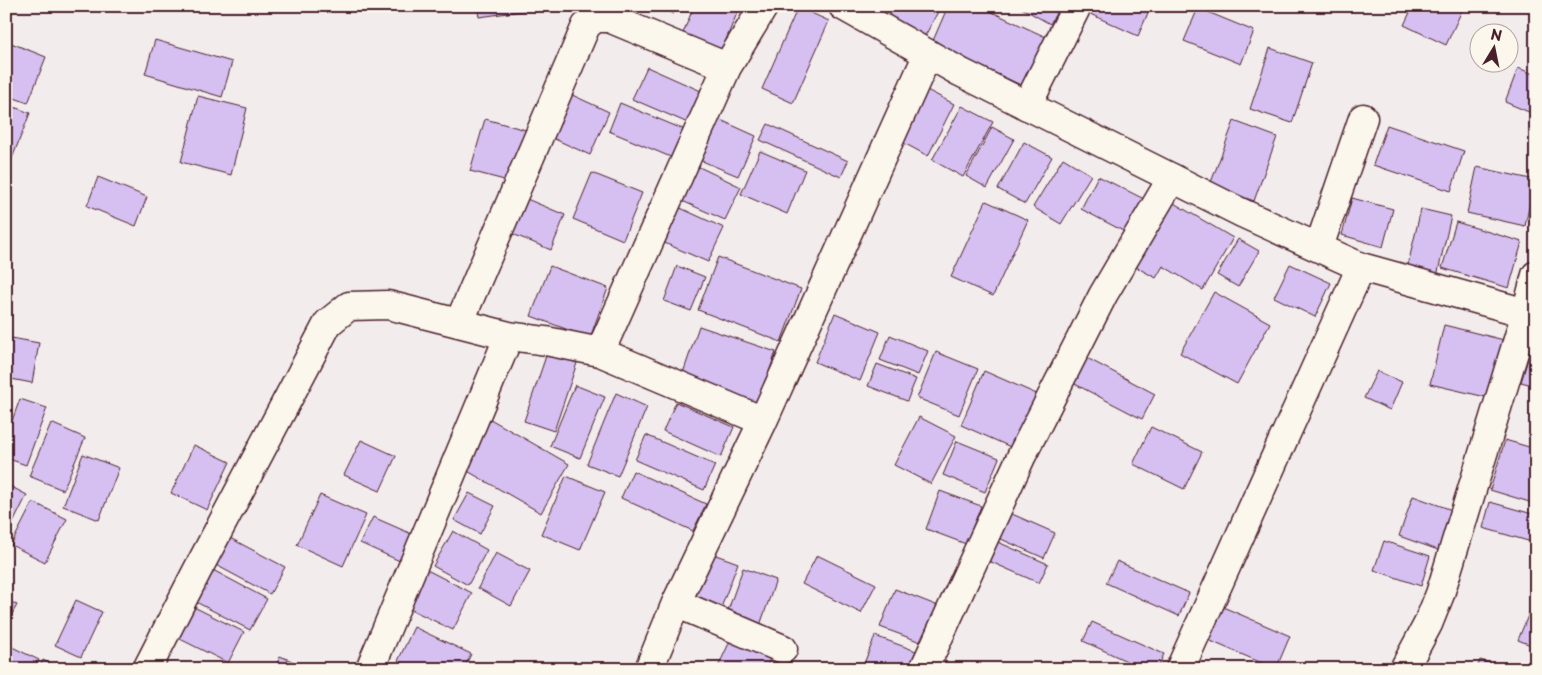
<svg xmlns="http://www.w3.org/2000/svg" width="1542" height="675" font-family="'Playpen Sans',sans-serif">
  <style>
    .building { fill: #d5c0f1; stroke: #4a1f2b }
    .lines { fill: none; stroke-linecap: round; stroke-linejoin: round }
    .minor-casing { stroke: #4a1f2b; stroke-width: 31 }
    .tertiary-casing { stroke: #4a1f2b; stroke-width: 31 }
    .minor { stroke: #fbf7ec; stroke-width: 28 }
    .tertiary { stroke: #fbf7ec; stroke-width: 28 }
  </style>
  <rect width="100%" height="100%" fill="#f3eced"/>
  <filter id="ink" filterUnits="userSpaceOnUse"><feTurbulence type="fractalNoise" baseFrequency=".02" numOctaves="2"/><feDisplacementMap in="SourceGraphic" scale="10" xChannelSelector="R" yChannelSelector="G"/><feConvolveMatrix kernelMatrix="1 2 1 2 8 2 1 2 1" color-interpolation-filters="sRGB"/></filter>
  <g filter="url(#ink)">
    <!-- building -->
    <path class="building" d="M477,6H559L479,17Z
      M656,6H677L673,14Z
      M694,6H740L720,54L681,38Z
      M895,6H941L925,36L889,16Z
      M948,6H979L1048,38L1025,87L932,43Z
      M1018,6H1060L1050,24Z
      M1091,6H1151L1138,36L1088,13Z
      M1413,6H1464L1446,45L1404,25Z
      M798,7L829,21L793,103L762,89Z
      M1198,8L1254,31L1241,64L1184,41Z
      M155,40L232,62L222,97L145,74Z
      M6,41L46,57L28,103L6,95Z
      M1270,48L1312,63L1292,123L1250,109Z
      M647,67L701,91L688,123L632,99Z
      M1518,68L1536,75V115L1505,102Z
      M927,90L954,104L928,156L900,141Z
      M568,93L609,112L590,155L548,136Z
      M198,96L247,108L231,175L181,162Z
      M620,103L685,130L673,158L609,131Z
      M6,104L30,113L11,161L6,159Z
      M962,106L993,122L963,177L932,160Z
      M714,117L756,136L738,176L695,158Z
      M485,119L526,130L512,182L470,171Z
      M1234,121L1277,137L1254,201L1210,185Z
      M768,124L848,161L841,177L760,140Z
      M1387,125L1464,151L1451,191L1373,165Z
      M992,127L1014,139L987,188L966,176Z
      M1024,142L1052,157L1025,204L998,189Z
      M760,151L805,170L787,214L741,194Z
      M1063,158L1091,175L1061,224L1033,207Z
      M695,165L741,187L725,220L680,200Z
      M1477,167L1535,180L1525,226L1467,213Z
      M592,173L642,193L623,240L573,219Z
      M1098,176L1144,199L1127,233L1081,209Z
      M98,177L147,197L136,226L87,206Z
      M522,197L565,215L551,250L508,232Z
      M1352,198L1393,209L1383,247L1342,235Z
      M986,201L1028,220L993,296L951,277Z
      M1172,202L1233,238L1203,290L1163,266L1156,278L1134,266Z
      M676,206L724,228L708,262L660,241Z
      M1421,209L1451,216L1437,276L1407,269Z
      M1456,222L1522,242L1509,288L1442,268Z
      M1238,239L1259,251L1238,287L1217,275Z
      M718,257L801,289L781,342L698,310Z
      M1290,264L1331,283L1315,317L1274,297Z
      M550,266L608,288L590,338L531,316Z
      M677,266L705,277L691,311L664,301Z
      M1214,292L1270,323L1237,384L1180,353Z
      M835,313L880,332L860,381L815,362Z
      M1444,325L1504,340L1490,398L1430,384Z
      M699,326L776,352L757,406L681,379Z
      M890,335L928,351L918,375L880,360Z
      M6,337L39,343L32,383L6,378Z
      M1534,339H1536V386L1521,382Z
      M936,352L978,369L959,415L917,398Z
      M547,353L577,363L554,431L524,421Z
      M1085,357L1155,394L1142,419L1071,382Z
      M877,364L916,379L907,401L868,386Z
      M984,371L1039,395L1015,449L961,425Z
      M1377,371L1402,382L1390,410L1364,398Z
      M575,385L605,397L580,458L550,446Z
      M616,393L647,407L618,476L587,464Z
      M20,399L47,408L26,465L6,458V437Z
      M676,402L734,427L721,457L663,431Z
      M485,416L569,464L541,513L457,465Z
      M919,417L956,436L931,484L894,465Z
      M51,423L85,438L63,490L29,476Z
      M1151,427L1202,452L1184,489L1133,464Z
      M646,435L715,465L704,490L635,460Z
      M361,440L396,456L380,491L344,475Z
      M1505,440L1536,449V504L1490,490Z
      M957,441L999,458L985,492L943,475Z
      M194,445L230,462L207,510L171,493Z
      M83,454L119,468L99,520L63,506Z
      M633,471L706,504L693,531L621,498Z
      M566,476L605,492L580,550L541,534Z
      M6,484L27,495L6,537Z
      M940,491L981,506L966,544L926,529Z
      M469,493L495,506L480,534L454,520Z
      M320,495L366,515L343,566L297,545Z
      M1413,496L1452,510L1438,550L1399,536Z
      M33,502L67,519L45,562L11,545Z
      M1490,502L1536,515L1535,543L1483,528Z
      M1003,510L1055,533L1044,558L992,535Z
      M373,517L414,535L402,562L360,543Z
      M453,531L487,550L468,585L433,566Z
      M228,537L285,567L270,594L214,564Z
      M991,539L1048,564L1039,583L982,558Z
      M1384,541L1430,556L1421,586L1374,570Z
      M705,551L738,563L719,613L687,601Z
      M496,553L530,571L511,606L478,588Z
      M817,555L876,584L861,613L802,584Z
      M1117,561L1189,593L1179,616L1106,583Z
      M743,568L776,580L759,628L726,616Z
      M211,569L267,599L250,630L194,601Z
      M427,570L472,593L453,630L408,608Z
      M895,589L941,607L926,644L880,627Z
      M1536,596V647L1518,640Z
      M6,599L17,605L6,625Z
      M76,600L102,612L81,657L55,645Z
      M192,606L244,632L228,663L176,637Z
      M1223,607L1290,636L1276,669L1208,640Z
      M1092,622L1164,654L1157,669H1144L1083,641Z
      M414,627L471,654L464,669H416L398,661Z
      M875,636L916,651L909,669H870L863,666Z
      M730,641L770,659L766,669H717Z
      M10,646L39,660L34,669H6V653Z
      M280,656L311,669H275Z
      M43,660L61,669H39Z
      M1480,660L1511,669H1477Z"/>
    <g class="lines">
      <defs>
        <path id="minor" d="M1027,106L1077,6
          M1319,247L1363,118
          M459,323L586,26L595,18H609L727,67
          M600,352L763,421
          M676,603L783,649
          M147,669L197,571L328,323L349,306L388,305L509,336L546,341L600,352L727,67L764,6
          M370,669L509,336
          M649,669L676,603L763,421L928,54
          M924,669L1021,457L1103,295L1172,178
          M1180,669L1361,267
          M1404,669L1428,624L1440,594L1526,313L1536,275"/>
        <path id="tertiary" d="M843,6L960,72L1242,213L1361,267L1526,313L1536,318"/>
      </defs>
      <!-- minor casing -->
      <use href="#minor" class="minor-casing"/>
      <!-- tertiary casing -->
      <use href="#tertiary" class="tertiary-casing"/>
      <!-- minor -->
      <use href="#minor" class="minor"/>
      <!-- tertiary -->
      <use href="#tertiary" class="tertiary"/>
    </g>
  </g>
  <!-- margin -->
  <rect width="1542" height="675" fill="none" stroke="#fbf7ec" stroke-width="25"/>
  <rect x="12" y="12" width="1517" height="650" fill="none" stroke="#4a1f2b" stroke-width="2" filter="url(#ink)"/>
  <!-- north arrow -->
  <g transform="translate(1494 48) rotate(10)"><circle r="24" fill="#fbf7ec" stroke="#b4a19f"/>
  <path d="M0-4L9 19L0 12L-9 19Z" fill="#4a1f2b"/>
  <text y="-8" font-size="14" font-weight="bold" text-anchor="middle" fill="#4a1f2b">N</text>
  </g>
</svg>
